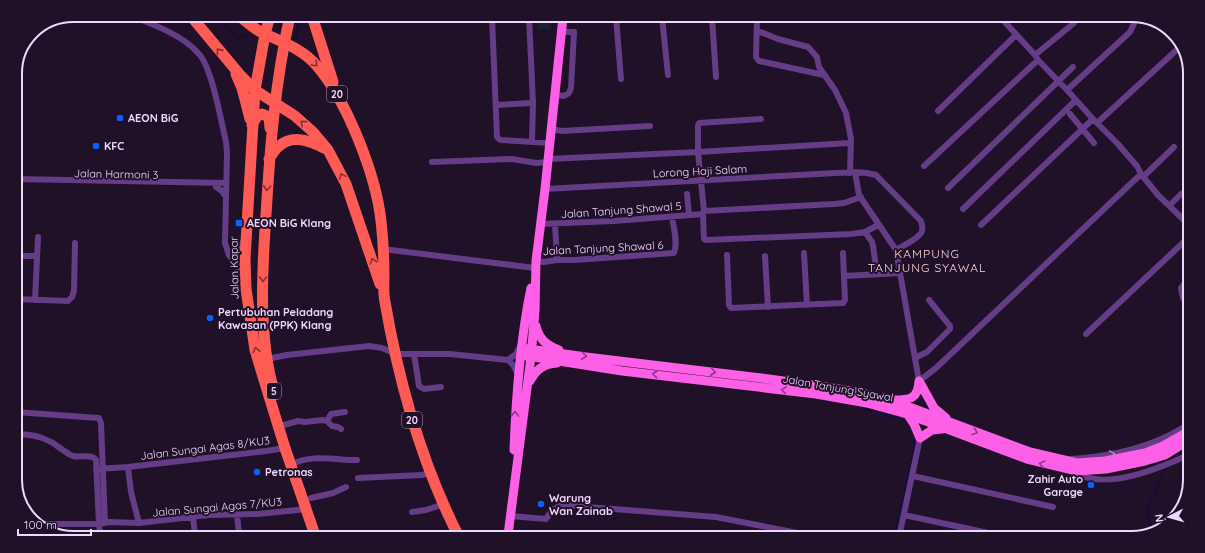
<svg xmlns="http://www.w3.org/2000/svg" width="1205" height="553" font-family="Quicksand,sans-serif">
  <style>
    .park { fill: #132332 }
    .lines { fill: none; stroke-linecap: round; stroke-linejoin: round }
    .stream { stroke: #140b46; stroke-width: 1.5 }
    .street { stroke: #653c86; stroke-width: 6 }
    .primary { stroke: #fd60e6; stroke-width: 9 }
    .highway { stroke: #fd5b54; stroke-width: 11 }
    .oneway { stroke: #83323c }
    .oneway2 { stroke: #8e3887 }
    .oneway3 { stroke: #aa8ac2 }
    .poi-dot { fill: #0663fc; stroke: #201028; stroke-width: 1.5 }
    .labels { text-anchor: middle; stroke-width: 4; stroke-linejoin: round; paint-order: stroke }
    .shield { fill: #201028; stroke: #b29bbe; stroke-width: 1 }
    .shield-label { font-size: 10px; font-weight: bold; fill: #f0d7fe }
    .poi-label { font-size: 11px; font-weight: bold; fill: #f0d7fe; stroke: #201028; text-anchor: start }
    .street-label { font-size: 11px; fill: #f0d7fe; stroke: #201028 }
    .neighbourhood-label { font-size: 12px; letter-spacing: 1px; fill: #fed9dd; stroke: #201028 }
    .rim { fill: none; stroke: #f0d7fe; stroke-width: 2 }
  </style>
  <rect width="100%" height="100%" fill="#201028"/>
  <!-- park -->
  <path class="park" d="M538,17H549L550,29H538Z"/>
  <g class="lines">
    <!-- stream -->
    <path class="stream" d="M214,16L239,38L247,34
      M296,38L301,16
      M857,407L904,420L907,422
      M1184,419L1186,415
      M1151,532L1147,511L1162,475
      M894,537L913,454L915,437"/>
    <!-- street -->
    <path class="street" d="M129,15C152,24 183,35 199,54C212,68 221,121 226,142L227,153L225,243L229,255L243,275
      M492,17L497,137L499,139L501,140L550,143
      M529,17L533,103L532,141
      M616,17L621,79
      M662,17L668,75
      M712,18L716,77
      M757,18L756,57L759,61L824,75
      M1002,19L1035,55L1038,60L1067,90L1093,119L1117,143L1137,166L1141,174L1158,195L1188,224
      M758,31L778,39L808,47L817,57L819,67L835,90L846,113L851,139L850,173
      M1035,55L1074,23
      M1067,90L1130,32L1136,19
      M555,95L564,96L569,93L571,88L574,32H561
      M496,105L533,103
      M938,111L1016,35
      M1070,114L1094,143
      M761,119L699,123L698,125V152L704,211L703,214L704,239L706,240L851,234L865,232L878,225
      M1097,123L1182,45
      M551,129L562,131L650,126
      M548,159L698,152L850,143
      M432,162L512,159L536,163L548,162
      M924,166L1038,60
      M855,172L859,195L896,250L919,381L936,368L1141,174
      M1143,177L1174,147
      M15,179L226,183
      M216,187L222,191L226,197
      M948,188L1073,67
      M545,189L855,172L867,173L876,175L921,221C922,224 923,227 922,231C920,238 902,246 896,250
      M687,194L689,215
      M1170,205L1181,194
      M963,209L1076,100
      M704,211L834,204L844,203L861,197
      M541,224L614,221L703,214
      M555,224L557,260
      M981,225L1093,119
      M865,232L872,242L873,246L877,274
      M383,249L535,268
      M804,253L807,305
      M229,255C237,254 240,250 243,242
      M727,255L729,305L731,308L843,303L845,300L843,253
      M15,256H37
      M765,256L768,307
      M536,261L544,262L557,260H574L674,253C678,243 674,228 672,218
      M844,276L900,273
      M15,299L68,301L72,297L74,291L75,243
      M35,300L38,237
      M1188,304L1183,298L1181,288L1188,279
      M1086,334L1188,238
      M414,354L419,386L424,389L441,387
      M915,358L927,352L950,329V326L929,300
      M267,359L287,355L369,346L382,348L396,354H450L508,360
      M508,360L516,354L520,346
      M508,360L513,365L518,375
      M15,412L99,418L101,423L105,523
      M327,421L331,414L345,412
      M284,425L298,421L305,422L323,420L327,421L332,426L338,427L341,429
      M15,434C25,434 40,436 49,441C58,445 63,452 73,456C80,458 92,453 96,460L99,524H39
      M1071,459C1113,456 1150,448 1186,426
      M297,462C317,455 337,460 357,460
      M128,467L131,492L139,523
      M96,469L128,467L266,451L285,448
      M1075,473C1079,475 1084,477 1089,478C1118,485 1160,468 1186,456
      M913,476L1053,507
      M358,478L422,475L430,473
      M311,498L333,493L346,487
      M412,512L426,510L444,504
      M237,515L239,534
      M904,515L1007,537
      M510,516L546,519L552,510L562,505L716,517L818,537
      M193,518L195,534
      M100,534L99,524L109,522L139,523L208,515L258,514L307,509
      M899,537L920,438"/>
    <!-- primary -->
    <path class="primary" d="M536,326C539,339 546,345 559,350
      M522,348L586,357L761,378L827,387L866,394L912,408L1030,452L1077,463L1105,461L1145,453L1163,446L1186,433
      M521,355L622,371L816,394L867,403L907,414L1027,459L1077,471L1106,469L1145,461L1165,455L1186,442
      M530,381C536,369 544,364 557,363
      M919,381L934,408L946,418
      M894,400C910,400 918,399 919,381
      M908,415L914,424L920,438L932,430L942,429
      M514,450C516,396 520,341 531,288
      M508,535L531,357L535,311L536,261L545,189L563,17"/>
    <!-- highway -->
    <path class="highway" d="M190,15L241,76L255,90L295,116L313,132L328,150L346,184L380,284
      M239,16C246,21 253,28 261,32C281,42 302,48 317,66C347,101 376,175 381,221C383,239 384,257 384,275C384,284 383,294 385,302C399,383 421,462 458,535
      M270,16L265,34L255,90L245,259L246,289L255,350L264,380L285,448L315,535
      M312,16L333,82
      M236,74L242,88L250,119
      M252,125L257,116L262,114L269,117L270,128
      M269,159C272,154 275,149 279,146C293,134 310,141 324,148
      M275,394C258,340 262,271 266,215C270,148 275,82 290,16"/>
  </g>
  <!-- one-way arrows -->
  <defs><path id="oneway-chevron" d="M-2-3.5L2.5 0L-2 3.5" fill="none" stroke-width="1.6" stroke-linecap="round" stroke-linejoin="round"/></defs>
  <g class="oneway">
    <use href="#oneway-chevron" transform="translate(219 51) rotate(-129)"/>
    <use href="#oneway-chevron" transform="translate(315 64) rotate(47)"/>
    <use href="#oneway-chevron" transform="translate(303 123) rotate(-139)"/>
    <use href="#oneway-chevron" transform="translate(342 176) rotate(-114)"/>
    <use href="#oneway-chevron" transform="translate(267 188) rotate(94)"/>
    <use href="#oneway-chevron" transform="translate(373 261) rotate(-109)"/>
    <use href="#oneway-chevron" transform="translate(263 279) rotate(90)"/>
    <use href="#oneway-chevron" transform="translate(256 350) rotate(-103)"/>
  </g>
  <g class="oneway2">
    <use href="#oneway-chevron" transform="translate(584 356) rotate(8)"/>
    <use href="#oneway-chevron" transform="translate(713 372) rotate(7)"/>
    <use href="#oneway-chevron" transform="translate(655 374) rotate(-174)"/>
    <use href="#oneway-chevron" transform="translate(784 390) rotate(-172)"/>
    <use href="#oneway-chevron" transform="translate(515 414) rotate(-88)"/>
    <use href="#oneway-chevron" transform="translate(975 432) rotate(20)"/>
    <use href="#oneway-chevron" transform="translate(1042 464) rotate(-167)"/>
  </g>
  <use class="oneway3" href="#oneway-chevron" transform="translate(1112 454) rotate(-9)"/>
  <!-- markers -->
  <g class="poi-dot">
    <circle cx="120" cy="118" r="4"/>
    <circle cx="96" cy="146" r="4"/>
    <rect x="235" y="219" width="8" height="8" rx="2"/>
    <circle cx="210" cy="318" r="4"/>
    <circle cx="257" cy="472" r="4"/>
    <circle cx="1091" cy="485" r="4"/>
    <circle cx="541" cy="504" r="4"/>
  </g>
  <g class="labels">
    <!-- shield labels -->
    <g class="shield">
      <rect x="327" y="86" width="20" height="16" rx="3"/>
      <rect x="267" y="383" width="14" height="16" rx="3"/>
      <rect x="402" y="412" width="20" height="16" rx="3"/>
    </g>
    <g class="shield-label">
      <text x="337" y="98">20</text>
      <text x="274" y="395">5</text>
      <text x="412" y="424">20</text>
    </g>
    <!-- poi labels -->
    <g class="poi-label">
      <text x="128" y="122">AEON BiG</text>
      <text x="104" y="150">KFC</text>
      <text x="247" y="227">AEON BiG Klang</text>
      <text x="218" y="316">Pertubuhan Peladang<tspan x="218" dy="13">Kawasan (PPK) Klang</tspan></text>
      <text x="265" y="476">Petronas</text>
      <text x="1083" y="483" text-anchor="end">Zahir Auto<tspan x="1083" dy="13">Garage</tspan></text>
      <text x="549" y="502">Warung<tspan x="549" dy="13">Wan Zainab</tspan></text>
    </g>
    <!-- street labels -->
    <g class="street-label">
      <text transform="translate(700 171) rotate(-3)" y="4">Lorong Haji Salam</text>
      <text transform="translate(116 174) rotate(1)" y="4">Jalan Harmoni 3</text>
      <text transform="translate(621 210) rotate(-4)" y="4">Jalan Tanjung Shawal 5</text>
      <text transform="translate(603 248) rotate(-3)" y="4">Jalan Tanjung Shawal 6</text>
      <text transform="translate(234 268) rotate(-91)" y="4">Jalan Kapar</text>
      <text transform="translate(838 388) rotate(10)" y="4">Jalan Tanjung Syawal</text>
      <text transform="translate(205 448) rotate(-7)" y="4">Jalan Sungai Agas 8/KU3</text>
      <text transform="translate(217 507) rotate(-5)" y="4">Jalan Sungai Agas 7/KU3</text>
    </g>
    <!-- neighbourhood labels -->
    <g class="neighbourhood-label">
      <text x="927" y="258">KAMPUNG<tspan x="927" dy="14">TANJUNG SYAWAL</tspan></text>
    </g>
  </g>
  <!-- crop -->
  <path d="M0 0H1205V553H0ZM73 22H1132A51 51 0 0 1 1183 73V480A51 51 0 0 1 1132 531H73A51 51 0 0 1 22 480V73A51 51 0 0 1 73 22Z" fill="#201028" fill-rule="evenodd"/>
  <path class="rim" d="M73 22H1132A51 51 0 0 1 1183 73V480A51 51 0 0 1 1132 531H73A51 51 0 0 1 22 480V73A51 51 0 0 1 73 22Z"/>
  <!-- north arrow -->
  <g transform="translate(1169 517) rotate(264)" stroke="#201028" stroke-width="3" paint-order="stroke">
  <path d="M0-3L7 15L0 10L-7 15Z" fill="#f0d7fe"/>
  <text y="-6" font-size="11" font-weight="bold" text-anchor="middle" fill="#f0d7fe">N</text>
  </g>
  <!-- scale -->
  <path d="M18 529v6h73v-6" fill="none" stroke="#f0d7fe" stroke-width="2"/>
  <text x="24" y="529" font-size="12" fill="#f0d7fe" stroke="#201028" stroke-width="3" paint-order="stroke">100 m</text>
</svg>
